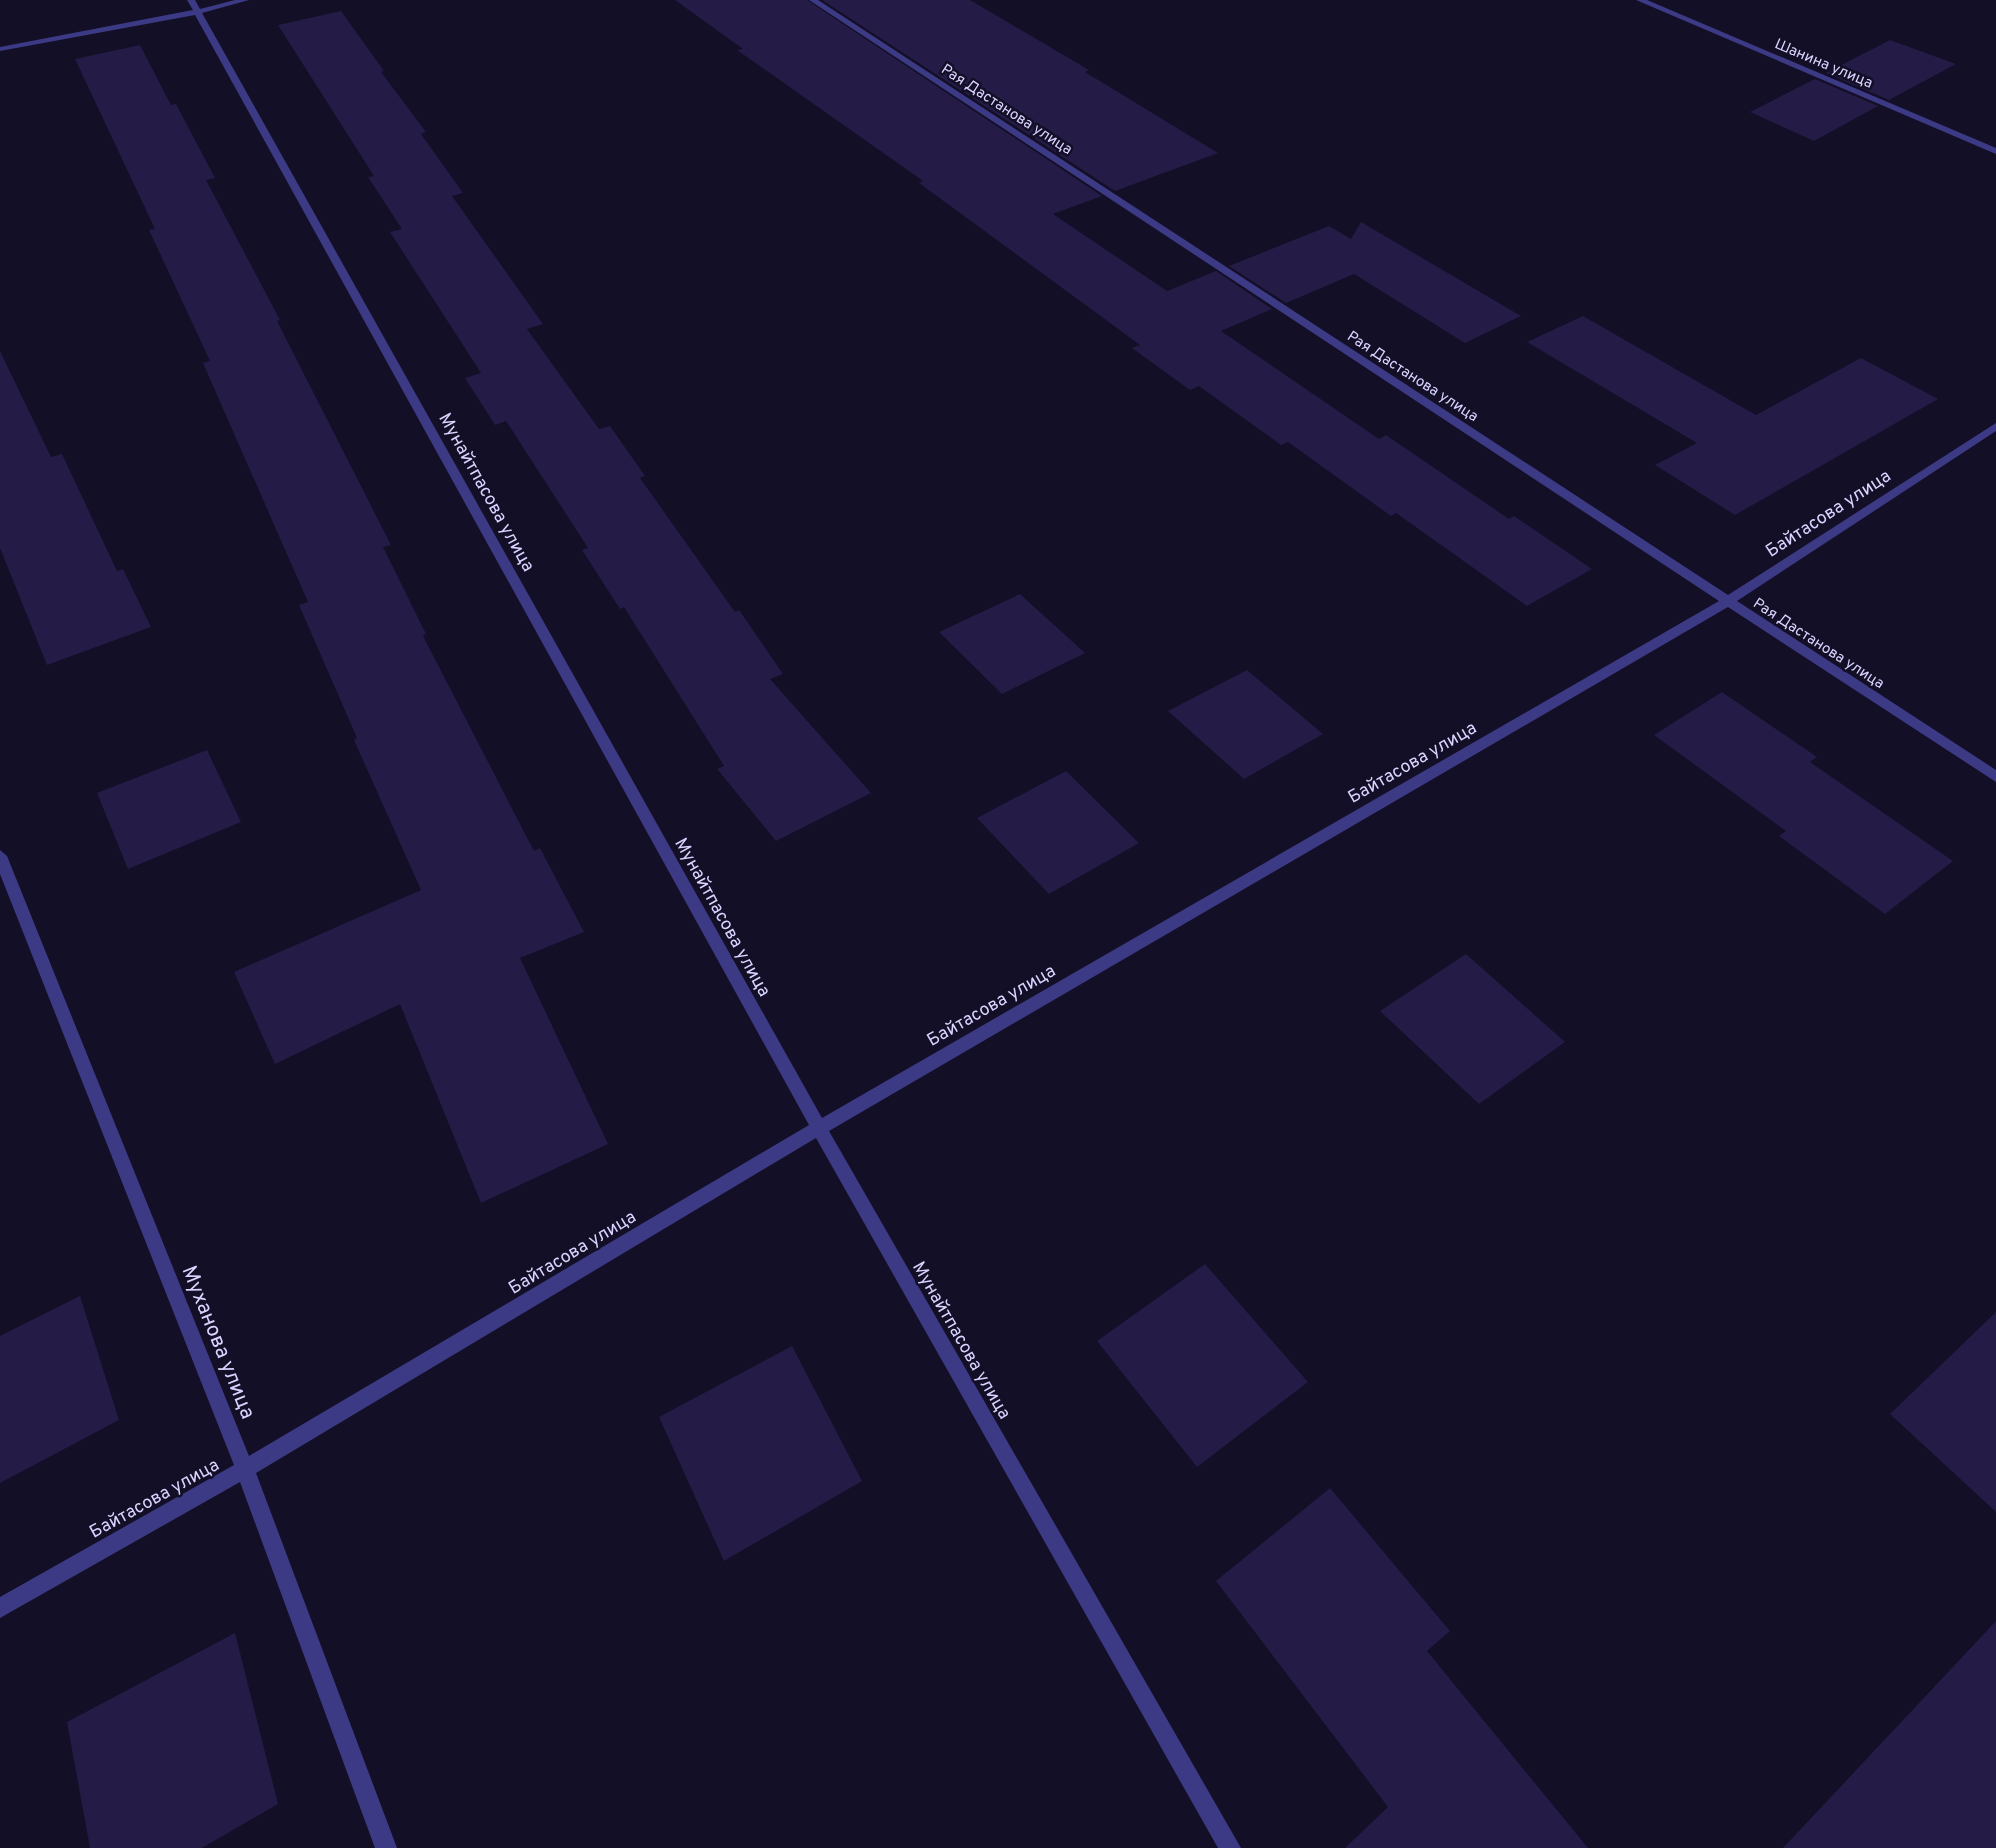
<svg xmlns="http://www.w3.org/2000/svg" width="1996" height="1848" font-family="Overpass,sans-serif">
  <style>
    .building { fill: #241b47 }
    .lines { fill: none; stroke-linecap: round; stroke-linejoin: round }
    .street { fill: #3d3a85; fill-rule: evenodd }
    .labels { text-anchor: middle; stroke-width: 5; stroke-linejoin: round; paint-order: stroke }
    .far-street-label { font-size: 15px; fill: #d9d4ff; stroke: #130f26 }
    .street-label { font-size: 18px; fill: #d9d4ff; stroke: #130f26 }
    .near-street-label { font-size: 21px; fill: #d9d4ff; stroke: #130f26 }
  </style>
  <rect width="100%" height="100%" fill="#130f26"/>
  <!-- building -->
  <path class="building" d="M675,0H807L1102,196L1053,214L1167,291L1216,271L1272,309L1221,331L1379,439L1386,435L1509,519L1514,516L1592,569L1527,606L1396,513L1391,516L1288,442L1281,445L1199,386L1190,390L1132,348L1140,345L919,183L923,181L737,50L743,49Z
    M822,0H970L1089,70L1085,72L1218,153L1115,191Z
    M341,11L384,71L381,72L426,132L421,134L463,193L452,196L543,324L527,329L599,429L610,426L645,476L640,478L735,612L739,610L783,674L770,679L871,793L776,841L717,769L724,766L624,607L620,609L582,550L588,548L506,421L495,425L465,378L481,373L390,232L402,229L368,177L374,176L278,25Z
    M1890,40L1956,64L1889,100L1826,73Z
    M140,45L171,105L176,104L215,178L206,180L280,320L277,321L391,545L383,547L426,634L423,636L534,851L540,848L584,932L520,958L608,1144L481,1203L400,1004L275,1064L234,972L421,890L354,740L357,738L299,605L308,602L203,363L210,361L149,230L155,229L75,59Z
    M1815,79L1878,106L1814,141L1750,112Z
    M1361,222L1521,316L1465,343L1354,274L1286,303L1229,266L1329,226L1351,239Z
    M1583,316L1756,415L1861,358L1938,399L1735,515L1655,465L1697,443L1527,342Z
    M0,351L51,457L62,454L117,571L123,569L151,627L47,665L0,548Z
    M1020,594L1085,653L1002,694L939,632Z
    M1247,670L1323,734L1244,779L1168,711Z
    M1722,692L1817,757L1810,762L1953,861L1885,914L1779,836L1786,831L1654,735Z
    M207,750L241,822L128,869L97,793Z
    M1066,771L1139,843L1049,894L977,818Z
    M1466,954L1565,1042L1479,1104L1380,1011Z
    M1205,1264L1308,1382L1197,1467L1097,1341Z
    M80,1296L119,1420L0,1483V1336Z
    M1996,1312V1512L1890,1414Z
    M792,1346L862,1481L724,1561L659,1417Z
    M1330,1488L1450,1631L1427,1651L1588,1848H1345L1388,1807L1216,1581Z
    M1996,1621V1848H1783Z
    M235,1633L278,1804L202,1848H90L67,1722Z"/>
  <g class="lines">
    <!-- street -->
    <path class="street" d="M187,0H195L200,9L235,0H249L202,13L822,1118L1719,601L809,0H818L1728,595L1996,423V431L1737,601L1996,770V782L1728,607L829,1131L1241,1848H1218L816,1138L256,1473L397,1848H375L240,1482L0,1618V1597L234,1465L0,874V850L7,856L249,1456L809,1125L195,15L0,51V47L193,10Z
      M1636,0H1647L1996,148V154Z"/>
  </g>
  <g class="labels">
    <!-- far-street labels -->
    <g class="far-street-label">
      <text transform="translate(1824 63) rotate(23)" y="5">Шанина улица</text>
      <text transform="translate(1007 109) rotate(33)" y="5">Рая Дастанова улица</text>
      <text transform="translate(1413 376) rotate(33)" y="5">Рая Дастанова улица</text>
      <text transform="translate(1819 643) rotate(33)" y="5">Рая Дастанова улица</text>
    </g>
    <!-- street labels -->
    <g class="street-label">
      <text transform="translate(487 492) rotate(61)" y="6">Мунайтпасова улица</text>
      <text transform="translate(1828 513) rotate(-33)" y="6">Байтасова улица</text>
      <text transform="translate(1412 762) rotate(-30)" y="6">Байтасова улица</text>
      <text transform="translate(723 917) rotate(61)" y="6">Мунайтпасова улица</text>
      <text transform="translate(991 1005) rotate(-30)" y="6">Байтасова улица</text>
      <text transform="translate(572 1252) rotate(-31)" y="6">Байтасова улица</text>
      <text transform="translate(962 1340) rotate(60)" y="6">Мунайтпасова улица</text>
      <text transform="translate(154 1498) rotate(-29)" y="6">Байтасова улица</text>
    </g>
    <!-- near-street labels -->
    <g class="near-street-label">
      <text transform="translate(219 1342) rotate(68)" y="7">Муханова улица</text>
    </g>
  </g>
</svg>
